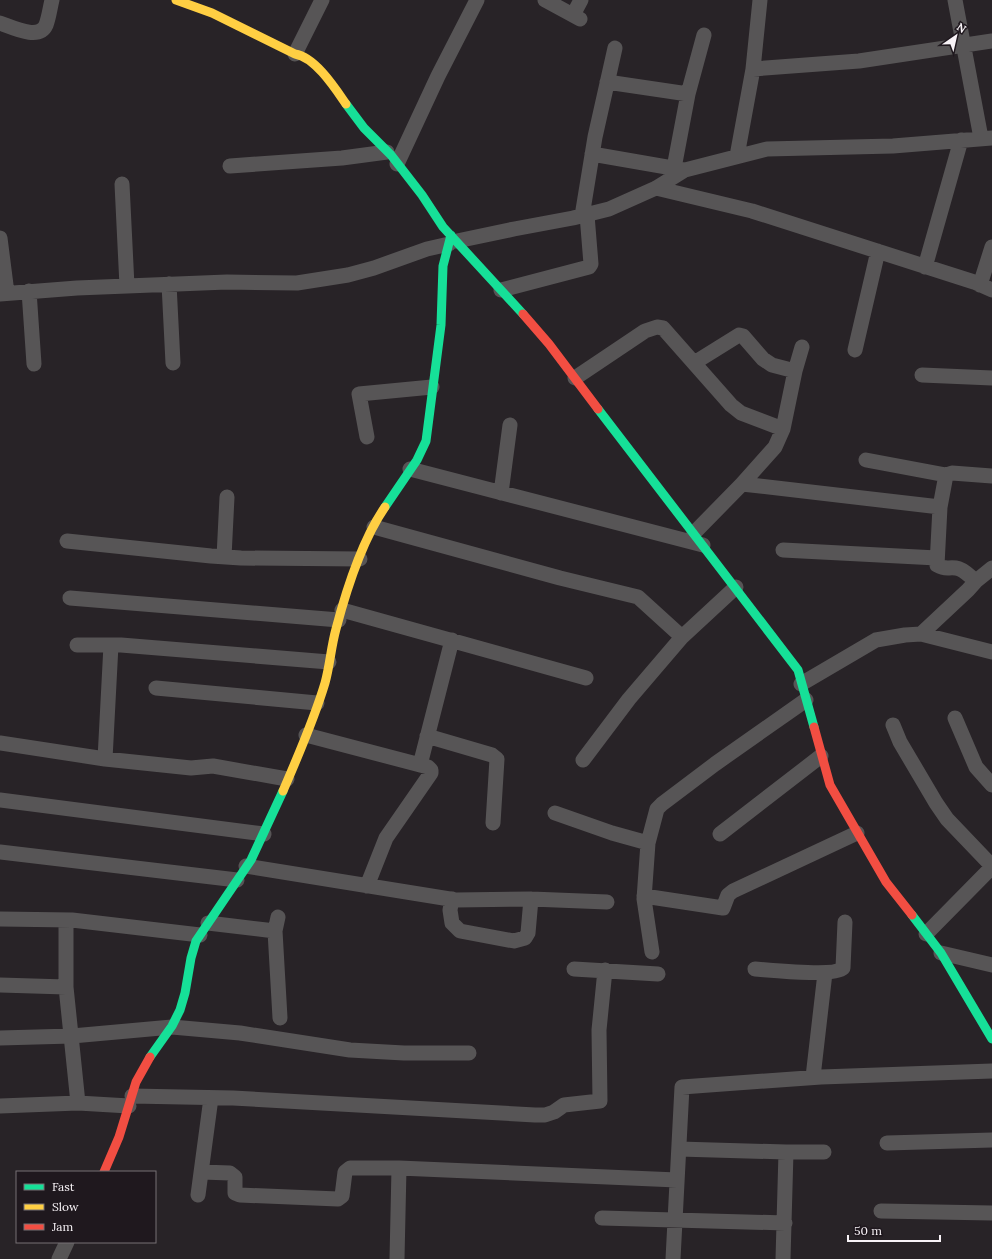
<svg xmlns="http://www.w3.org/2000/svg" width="992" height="1259" font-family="Lora,serif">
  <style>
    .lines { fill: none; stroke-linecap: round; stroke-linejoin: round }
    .street { stroke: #575556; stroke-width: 15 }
    .fast { stroke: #16e098; stroke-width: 9 }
    .slow { stroke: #ffcf43; stroke-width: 9 }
    .jam { stroke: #f24e42; stroke-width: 9 }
  </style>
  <rect width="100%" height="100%" fill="#282327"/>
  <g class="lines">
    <!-- street -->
    <path class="street" d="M545,0L580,19
      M955,0L981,138
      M573,15L581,0
      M0,23C12,27 39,41 46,25C49,17 50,8 52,0
      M295,54L322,0
      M753,69L859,61L992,41
      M607,82L688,94
      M592,154L684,170
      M737,156L753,69L760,0
      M397,164L438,76L477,0
      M230,166L342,158L387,152
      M674,168L688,94L704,35
      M122,184L127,286
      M656,188L752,211L974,282L992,290
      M582,216L595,137L615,48
      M0,238L7,293
      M457,241L514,229L573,218L609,209L656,188L685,170L767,149L893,146L992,138
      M925,267L961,140
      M169,284L173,363
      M980,285L992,247
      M501,290L589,267L591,264L587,215
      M29,291L34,364
      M0,294L77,288L227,282L297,283L348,275L374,268L427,249L449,244
      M855,350L878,251
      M694,363L739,335L743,336L763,359L772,365L795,371
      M922,375L992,378
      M575,378L645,331L657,327L663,328L731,405L741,413L783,429
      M367,437L359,394L432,387
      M866,460L946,475
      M410,469L703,545
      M742,484L940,507
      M501,493L510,425
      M374,527L560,578L638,597L682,637
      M694,533L742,484L775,447L783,429L795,371L802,347
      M67,541L211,556L241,558L360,559
      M783,550L937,558
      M224,557L227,497
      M976,581C970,577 964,569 956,568C947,567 946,570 937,565L940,507L946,475L952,473L992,476
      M70,598L339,620
      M342,610L586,678
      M921,634L968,590L976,581L992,568
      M77,645H121L329,662
      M801,684L876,640L905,635L921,634L992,652
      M156,688L317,703
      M955,718L976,767L992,785
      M893,725L900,742L936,803L947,819L992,866
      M306,735L428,767L431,770V773L386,838L367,886
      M427,736L492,755L497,759L493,823
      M0,743L105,759L191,768L213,766L287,779
      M105,759L111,645
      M583,760L629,699L682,637L736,587
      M420,765L452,640
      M0,800L264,834
      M555,813L612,833L648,843
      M720,834L821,756
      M0,852L237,880
      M246,866L456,900L531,899L607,902
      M644,896L723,908L728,895L733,891L857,833
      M452,899L450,910L452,923L460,931L514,941L525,938L528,933L531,899
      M278,917L275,931L280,1018
      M0,919L72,920L200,935
      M66,920V987L78,1103
      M208,923L275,931
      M926,934L992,867
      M652,952L644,899L648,843L657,809L662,804L715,764L806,700
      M941,953L992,965
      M574,969L658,974
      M755,969C770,970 834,977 843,968L845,922
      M0,985L66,987
      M0,1038L72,1036L172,1027L240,1033L350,1050L404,1053H469
      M813,1077L825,973
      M132,1096L233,1098L535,1115H545L554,1112L564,1105L600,1101L599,1030L605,970
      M0,1106L78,1103L129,1106
      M887,1143L992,1140
      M679,1149L786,1152H824
      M202,1172L230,1173L235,1177V1193L240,1195L338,1199L342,1196L345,1172L350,1168H399L677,1180
      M198,1195L211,1098
      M881,1211L992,1213
      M602,1218L785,1223
      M59,1259L67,1242
      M397,1259L399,1168
      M673,1259L682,1087L821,1077L992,1071
      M783,1259L786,1152"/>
    <!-- fast -->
    <path class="fast" d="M346,104L364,128L391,155L422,195L443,227L523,314
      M598,409L798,670L814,727
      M385,507L417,460L426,441L441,325L443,266L451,235
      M912,915L941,953L992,1039
      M150,1057L172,1026L180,1010L185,993L191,958L196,941L251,860L283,791"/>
    <!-- slow -->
    <path class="slow" d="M176,0L212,13L295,54C315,57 335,88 346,104
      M283,791C298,756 314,720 325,683C330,665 331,647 336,629C346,591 363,539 385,507"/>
    <!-- jam -->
    <path class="jam" d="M523,314L549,344L598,409
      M814,727L830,785L886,882L912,915
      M104,1172L119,1137L136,1082L150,1057"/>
  </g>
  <!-- legend -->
  <rect x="16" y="1171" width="140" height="72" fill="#1f181e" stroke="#767075"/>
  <rect x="24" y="1184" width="20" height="6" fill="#16e098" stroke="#767075"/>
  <text x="52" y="1191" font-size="12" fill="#f8f3f7">Fast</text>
  <rect x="24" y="1204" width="20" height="6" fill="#ffcf43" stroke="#767075"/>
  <text x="52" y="1211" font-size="12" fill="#f8f3f7">Slow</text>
  <rect x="24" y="1224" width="20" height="6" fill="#f24e42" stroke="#767075"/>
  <text x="52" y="1231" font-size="12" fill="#f8f3f7">Jam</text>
  <!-- north arrow -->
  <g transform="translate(956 36) rotate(34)" stroke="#1f181e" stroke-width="3" paint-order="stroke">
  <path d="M0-3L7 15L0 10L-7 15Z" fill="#f8f3f7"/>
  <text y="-6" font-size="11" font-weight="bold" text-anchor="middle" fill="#f8f3f7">N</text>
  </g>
  <!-- scale -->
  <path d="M848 1235v6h92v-6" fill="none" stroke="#f8f3f7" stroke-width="2"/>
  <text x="854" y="1235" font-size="12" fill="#f8f3f7" stroke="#1f181e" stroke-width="3" paint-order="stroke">50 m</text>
</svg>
